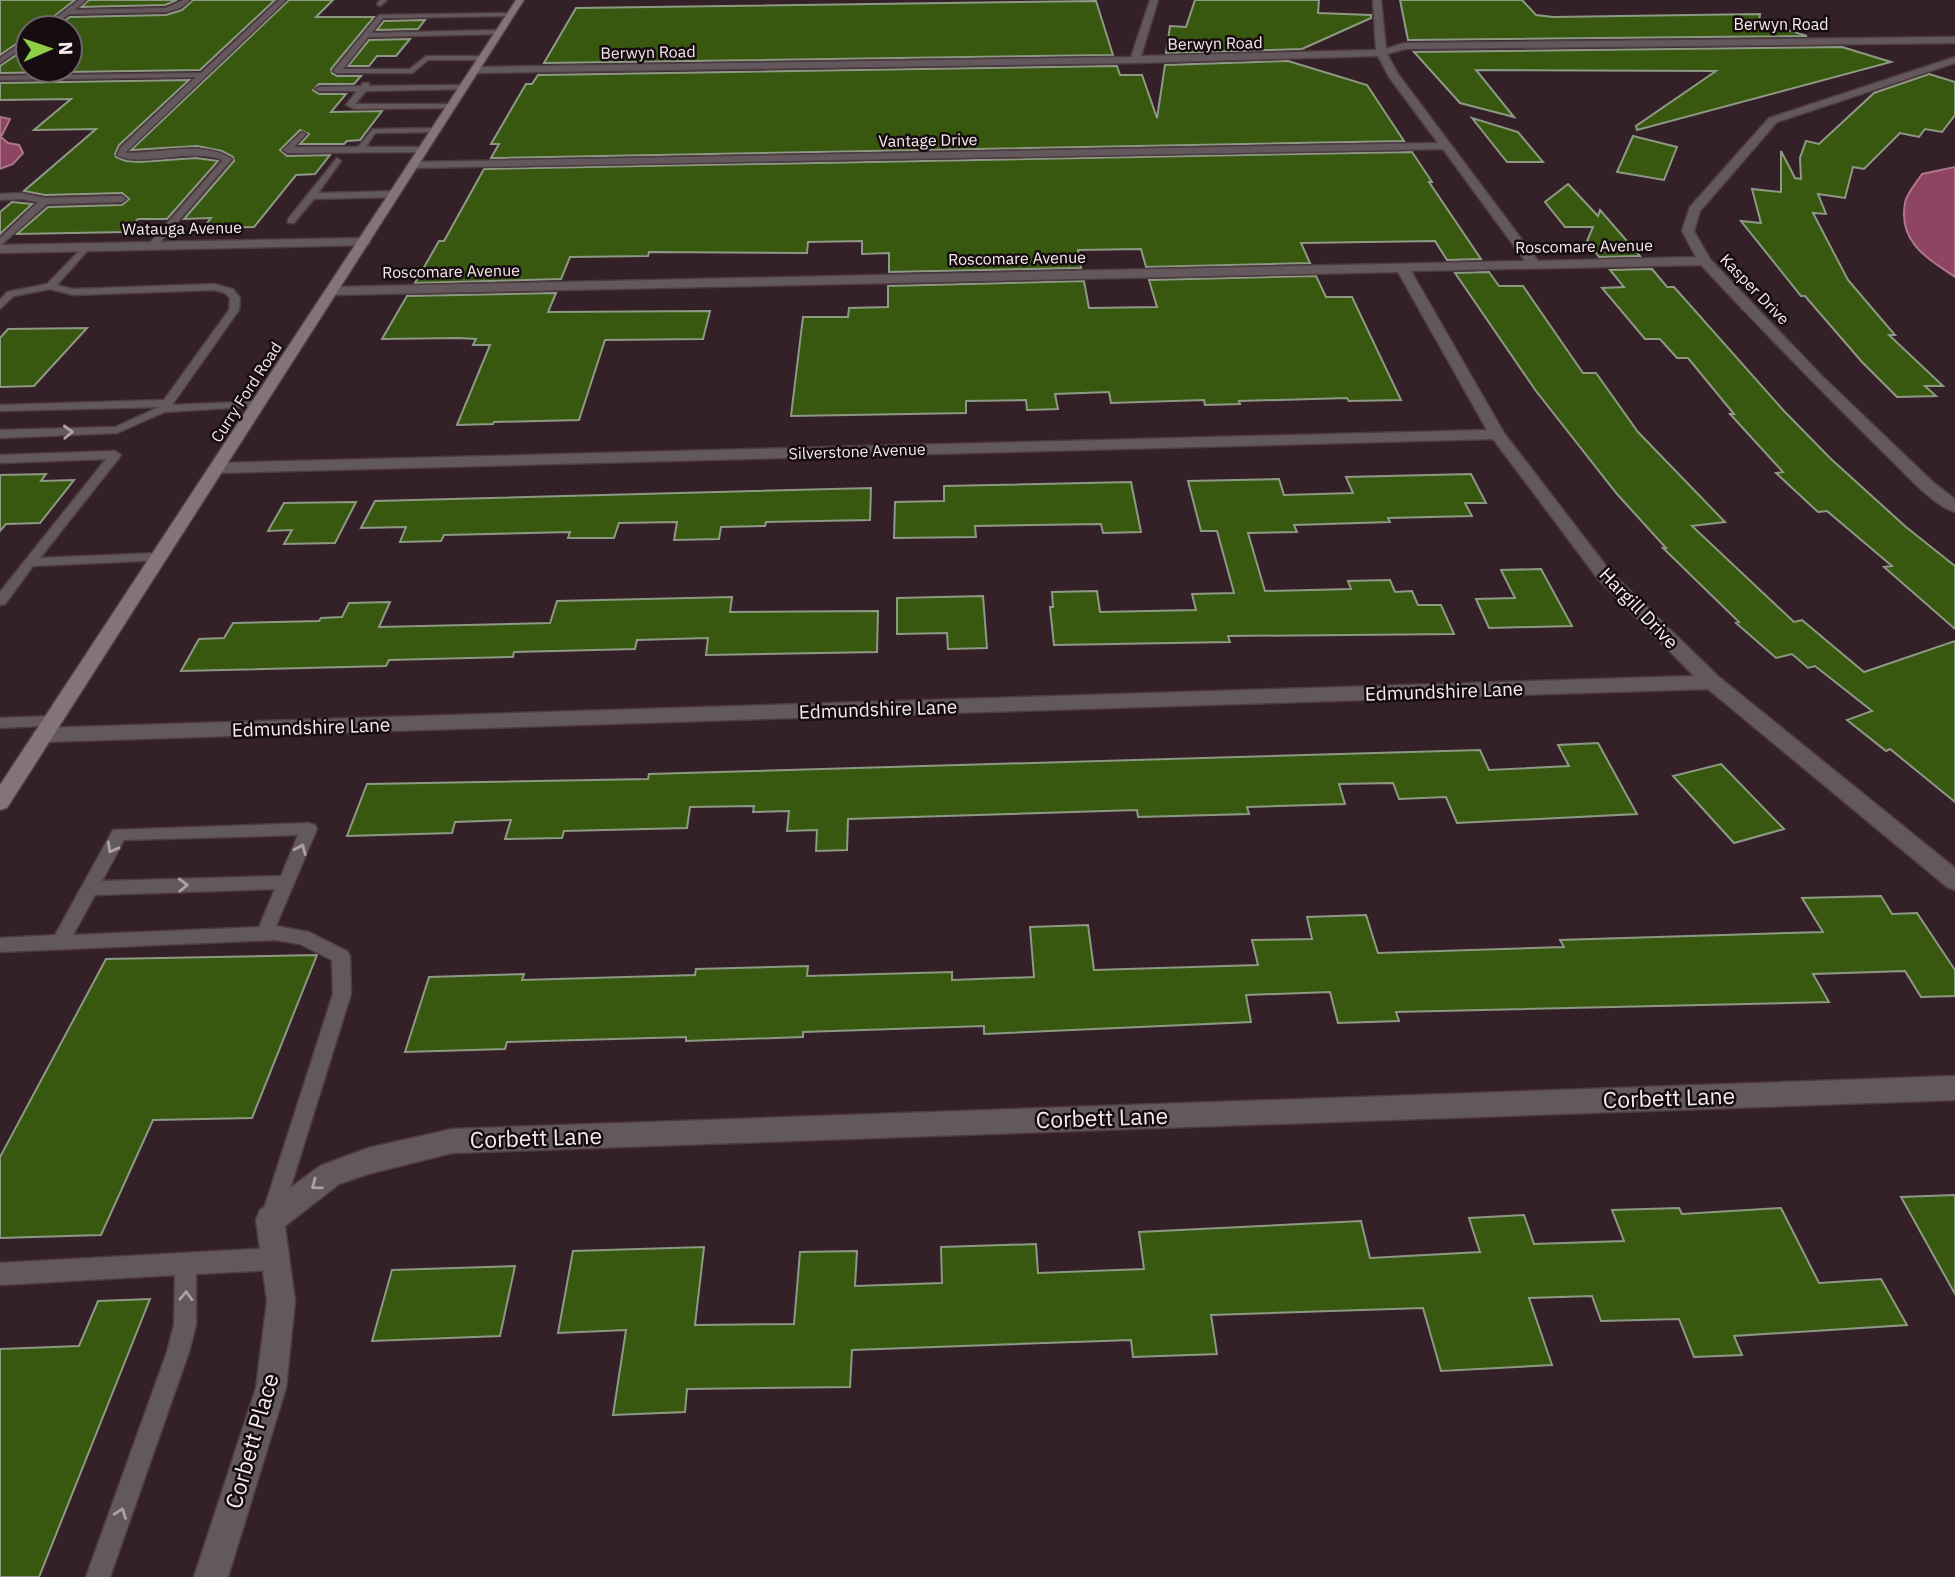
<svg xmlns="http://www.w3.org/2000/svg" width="1955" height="1577" font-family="'IBM Plex Sans',sans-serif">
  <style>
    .water { fill: #8e4562; stroke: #ae768c; stroke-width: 2 }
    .building { fill: #385810; stroke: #8e9985; stroke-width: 2 }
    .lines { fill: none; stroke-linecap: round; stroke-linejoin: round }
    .lane-casing { stroke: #4f3c43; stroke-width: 3 }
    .street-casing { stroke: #4f3c43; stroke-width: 3 }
    .secondary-casing { stroke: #4f3c43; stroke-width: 3 }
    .lane { fill: #63585c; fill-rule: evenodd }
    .street { fill: #63585c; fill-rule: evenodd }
    .secondary { fill: #847479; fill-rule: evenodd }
    .oneway { stroke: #aea1a5 }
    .labels { text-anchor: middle; stroke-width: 5; stroke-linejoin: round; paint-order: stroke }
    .far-street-label { font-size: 16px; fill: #f8eaee; stroke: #160d10 }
    .street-label { font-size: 19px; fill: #f8eaee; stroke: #160d10 }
    .near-street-label { font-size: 23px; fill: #f8eaee; stroke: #160d10 }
  </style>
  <rect width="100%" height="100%" fill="#342027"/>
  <!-- water -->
  <path class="water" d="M0,117L10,119L1,137L8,143L19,145L23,153L13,164L0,169Z
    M1955,167V277C1927,258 1898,242 1905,203C1906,194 1917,182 1922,174Z"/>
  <!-- building -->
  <path class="building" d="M0,0H75L39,28H28V36L0,55Z
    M89,0H177L165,5L81,7Z
    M193,0H275L200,70L0,73V66L28,47V70H70V28H54L70,17L166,15L182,10Z
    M289,0H333L316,17H374L331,69L332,73L337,76H361L354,84H319L313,90L319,94H346L331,112L382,111L360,140L347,141L344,144H300L309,134L300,130L280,150L287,156L330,155L315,174L296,175L254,227L203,228L211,218L184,219L234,161L233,157L222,151L197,146L131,150Z
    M1195,0H1319L1318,13L1371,15V18L1302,49L1166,53L1170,26L1186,27Z
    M1400,0H1522L1536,15L1553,17L1760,14L1759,21L1807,36L1408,40Z
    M1096,1L1113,55L544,63L576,8Z
    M425,20L418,29L377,30L384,21Z
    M410,39L396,56H377L369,66H348L369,40Z
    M1842,47L1891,62L1637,130L1636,126L1716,71L1476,70L1514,117L1460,103L1414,52Z
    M1288,61L1367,85L1404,141L491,158L499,144H491L526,84H532L538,75L1117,66L1120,75H1142L1157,118L1165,65Z
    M1929,74L1955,82V115L1942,132L1925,129L1919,137L1900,133L1864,169L1853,167L1845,198L1818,194L1826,214L1813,213L1848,280L1895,335H1889L1943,386H1925L1936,396L1897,397L1862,362L1805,296H1801L1741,221L1761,223L1752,189L1781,192V151L1795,178L1801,179L1800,158L1806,141L1819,144L1874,93Z
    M189,80L119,145L115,154L116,157L126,161L139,162L196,158L218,161L167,219H138L126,232L17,234L48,207L122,205L129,199L122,193L45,195L24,191L96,129L34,130L71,99L0,100V83Z
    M1472,118L1518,132L1543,162H1507Z
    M1633,136L1677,147L1664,180L1617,172Z
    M1412,152L1432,182H1429L1481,259L1447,260L1435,241L1301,243L1310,263L1146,267L1141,249L1078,250L1081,268L889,272V253L862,254V241L808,242L807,253L649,252L648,256L570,257L561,279L415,283L439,241H444L484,169Z
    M1568,184L1598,216L1600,210L1640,256L1599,257L1587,241L1593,227H1565L1545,202Z
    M12,202L32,204L0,234V212Z
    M1652,269L1667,287H1674L1784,411L1831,459L1906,527L1955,566V629L1884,567L1892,566L1827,511L1818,512L1776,473L1783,472L1730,414H1734L1688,358H1677L1660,339H1645L1602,288L1624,287L1610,270Z
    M1489,272L1499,286H1523L1583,373H1596L1638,432L1725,522L1692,526L1794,622L1802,620L1864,672L1955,641V802L1890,749L1886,751L1847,720L1872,711L1815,666L1808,668L1792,654L1776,658L1736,623L1739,622L1663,548H1666L1617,494L1536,391L1455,273Z
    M1316,276L1326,297H1352L1401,400L1349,401L1347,398L1239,401L1240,404L1205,405L1204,400L1111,403L1109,392L1055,394L1058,409L1027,410L1026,400L966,401V413L791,416L803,317H848L849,308L888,307V286L1084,281L1089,308L1157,307L1149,280Z
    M556,293L548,312L710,311L703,339L605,340L579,420L494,422L493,424L457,425L490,345H473L476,339L458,338L382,339L407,296Z
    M87,328L34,386L0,387V338L8,329Z
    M46,474L41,481L74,480L40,523L6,524L0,531V475Z
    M1471,474L1486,503H1465L1472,516L1388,518L1390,522L1294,525L1297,532L1248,533L1265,591L1351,589L1348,581L1390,580L1395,592L1412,591L1418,605H1441L1454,634L1228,636L1230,642L1054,645L1050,607H1053L1052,592L1097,591L1100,612L1196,610L1192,594L1234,593L1217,531H1201L1188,481L1279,479L1284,495L1353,493L1346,477Z
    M1131,482L1141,532L1103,533L1101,524L975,526L976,537L894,538L895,502L944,501V486Z
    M871,488L870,520L766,522L765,526L721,527L719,539L674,540L677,522L619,523L614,538H568L570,532L444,535L441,541L400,542L406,527L361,528L375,501Z
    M356,502L335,543L284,544L292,530L268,531L284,503Z
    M1541,569L1572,626L1489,628L1476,599L1515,598L1501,570Z
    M983,596L987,648L948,649L947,633L897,634V598Z
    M732,597L730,612L878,611L877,652L706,655L708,638L637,640L635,649L514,652L513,657L389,660L386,666L181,671L199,639L224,638L233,623L319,621L321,618L342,617L349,603L390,602L379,627L550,623L557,601Z
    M1598,743L1637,814L1457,823L1446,797L1399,799L1393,783L1339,784L1345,804L1247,807L1249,814L1138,817L1137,810L848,819L847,850L816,851L817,830L787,831L789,811L753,812L754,806L690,807L687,828L564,831L562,838L505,839L511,820L455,822L452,833L347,836L367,784L648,779L649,774L1480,750L1489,770L1569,766L1558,745Z
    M1721,764L1784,829L1734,843L1673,776Z
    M1881,896L1892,914L1917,913L1955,970V996L1921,997L1905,971L1813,974L1829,1002L1396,1012L1399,1021L1338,1023L1330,992L1246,995L1251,1022L984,1034V1026L803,1032V1037L686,1041V1037L507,1042L505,1049L405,1052L429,977L524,974L522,980L695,975L696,969L808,966L807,976L952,972V980L1034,977L1030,927L1088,925L1094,970L1258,965L1252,940L1312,939L1307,917L1366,915L1378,953L1564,947L1560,940L1823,932L1802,898Z
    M317,955L252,1118L153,1120L101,1235L0,1238V1157L106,959Z
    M1955,1195V1294L1901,1197Z
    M1679,1208L1682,1214L1781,1208L1819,1283L1881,1279L1907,1325L1734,1336L1742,1355L1694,1357L1679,1319L1601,1321L1592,1296L1529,1298L1552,1365L1441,1371L1423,1308L1211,1315L1217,1354L1133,1357L1131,1340L852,1350L850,1387L687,1389L685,1412L613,1415L626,1330L558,1333L573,1251L704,1247L695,1325L794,1324L800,1252L857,1251L855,1286L942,1283L941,1247L1036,1244L1038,1273L1144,1269L1139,1232L1361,1221L1370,1258L1480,1252L1469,1218L1524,1215L1534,1244L1624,1241L1612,1210Z
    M515,1266L500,1336L372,1341L392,1270Z
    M150,1299L39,1577H0V1349L79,1346L98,1301Z"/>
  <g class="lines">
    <defs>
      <path id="lane" d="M79,0H86L74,10L166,8L183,0H190L180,8L166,12L69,14L50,28H42Z
        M279,0H286L128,150L126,153H134C164,152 206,141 232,159L155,248L147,246L223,160C191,147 140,168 117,155L121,147L196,77L0,80V76L201,73Z
        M380,0H387L380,6L377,4Z
        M514,13L512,16L383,18L371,33L499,30L503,32L499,34L368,37L343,69H410L426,56H483L486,60H428L412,73H337L333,71L379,15Z
        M28,39V44L0,63V58Z
        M363,83H369V86L464,85L468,87L464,89L366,91L355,104H454L451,108L355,109L346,105L357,91H319L315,89L319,87L361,86Z
        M439,128V132H436L375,133L366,147H426L427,149L423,152L287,153L283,150L302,132L306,134L294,147H358L373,129Z
        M337,158L341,161L318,193L395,191L399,194L395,197L314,199L294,223H288V219Z
        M21,193L45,198L122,196L126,199L122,202L47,204L0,246V238L38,202L21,199L0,200V194Z
        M86,244L91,247L89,249L57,285L73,289L214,284L233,289L240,298L239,310L172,405L259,401L263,402V406L165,412L117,433L0,438V430L115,427L159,407L0,411V405L164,400L229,310L230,298L225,293L214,290L73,295L50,289L14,296L0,309V300L7,292L47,284Z
        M115,451L121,455L119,458L40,558L159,553L166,557L164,560L33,566L5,604L0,605V592L106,459L0,463V455Z
        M53,716L60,721L58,725L0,728V718Z
        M309,823L315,825L317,829L276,926L309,932L347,951L350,956L351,994L281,1218L278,1225L271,1228L264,1225L261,1218L333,994L332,960L300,944L275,940L0,952V938L55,935L113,830ZM298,835L281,876L102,881L124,840ZM275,889L259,927L73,935L95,895Z
        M274,1248L281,1252L285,1259L281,1266L274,1270L196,1274V1325L189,1352L110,1577H86L167,1352L174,1325L175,1275L0,1285V1263Z"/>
      <path id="street" d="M1150,0H1158L1141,56L1376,50L1373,0H1381L1386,49L1404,43L1955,37V43L1405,49L1387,54L1398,74L1538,261L1696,257L1682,231L1690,207L1769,118L1955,57V63L1777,122L1700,211L1694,231L1710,259L1822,376L1934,483L1955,499V512C1933,506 1902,470 1885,454C1822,392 1761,329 1701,265L1411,271L1504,433L1610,571L1719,677L1955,868V890L1947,887L1708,689L43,742L36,740L33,735L36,730L43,728L1694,676L1598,579L1493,439L217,473L209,468L217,463L1487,430L1398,272L332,295L325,291L332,287L1525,261L1443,149L413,168L407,165L413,162L1438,143L1389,77L1378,56L1135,63L475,73L470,70L475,67L1131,57Z
        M364,238L370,242L368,245L0,253V245Z
        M1955,1076V1100L452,1153L368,1174L339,1184L285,1226L295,1301L286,1388L228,1577H194L256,1388L267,1301L256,1220L260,1210L320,1166L368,1148L452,1129Z"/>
      <path id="secondary" d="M516,0H524L7,808L0,810V785Z"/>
    </defs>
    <!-- lane casing -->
    <use href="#lane" class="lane-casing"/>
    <!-- street casing -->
    <use href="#street" class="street-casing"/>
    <!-- secondary casing -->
    <use href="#secondary" class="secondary-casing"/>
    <!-- lane -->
    <use href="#lane" class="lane"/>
    <!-- street -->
    <use href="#street" class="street"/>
    <!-- secondary -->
    <use href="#secondary" class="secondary"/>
  </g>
  <!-- one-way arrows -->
  <defs><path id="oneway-chevron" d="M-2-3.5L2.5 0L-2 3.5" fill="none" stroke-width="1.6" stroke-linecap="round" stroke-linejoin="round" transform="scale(1.75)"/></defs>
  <g class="oneway">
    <use href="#oneway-chevron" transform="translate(68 432) rotate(-2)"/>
    <use href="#oneway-chevron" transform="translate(112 848) rotate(119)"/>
    <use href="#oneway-chevron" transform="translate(301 849) rotate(-67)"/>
    <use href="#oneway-chevron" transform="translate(183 885) rotate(-2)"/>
    <use href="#oneway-chevron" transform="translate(316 1185) rotate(143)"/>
    <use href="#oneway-chevron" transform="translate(186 1296) rotate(-88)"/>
    <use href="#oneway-chevron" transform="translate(121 1513) rotate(-70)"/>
  </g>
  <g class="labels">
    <!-- far-street labels -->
    <g class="far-street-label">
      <text x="1781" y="30">Berwyn Road</text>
      <text transform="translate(1215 43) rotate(-1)" y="6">Berwyn Road</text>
      <text transform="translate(648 52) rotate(-1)" y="6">Berwyn Road</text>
      <text transform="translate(928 140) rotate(-1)" y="6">Vantage Drive</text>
      <text transform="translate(182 228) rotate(-1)" y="6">Watauga Avenue</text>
      <text transform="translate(1584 246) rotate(-1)" y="6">Roscomare Avenue</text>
      <text transform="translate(1017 258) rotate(-1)" y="6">Roscomare Avenue</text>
      <text transform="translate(451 271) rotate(-1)" y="6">Roscomare Avenue</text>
      <text transform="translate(1755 289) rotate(46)" y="6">Kasper Drive</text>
      <text transform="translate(246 392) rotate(-57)" y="6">Curry Ford Road</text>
      <text transform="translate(857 451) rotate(-2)" y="6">Silverstone Avenue</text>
    </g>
    <!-- street labels -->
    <g class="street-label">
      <text transform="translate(1639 608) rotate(46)" y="7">Hargill Drive</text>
      <text transform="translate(1444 691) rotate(-2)" y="7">Edmundshire Lane</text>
      <text transform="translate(878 709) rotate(-2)" y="7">Edmundshire Lane</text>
      <text transform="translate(311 727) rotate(-2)" y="7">Edmundshire Lane</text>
    </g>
    <!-- near-street labels -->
    <g class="near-street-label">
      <text transform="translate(1669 1098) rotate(-2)" y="8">Corbett Lane</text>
      <text transform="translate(1102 1118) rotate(-2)" y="8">Corbett Lane</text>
      <text transform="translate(536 1138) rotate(-2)" y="8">Corbett Lane</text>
      <text transform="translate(252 1441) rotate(-74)" y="8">Corbett Place</text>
    </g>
  </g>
  <!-- north arrow -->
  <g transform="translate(49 49) rotate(88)"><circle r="33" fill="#160d10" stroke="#706569" stroke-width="2"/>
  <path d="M0-5L12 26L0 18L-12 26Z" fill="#8dce44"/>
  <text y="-10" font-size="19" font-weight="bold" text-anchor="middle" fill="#f8eaee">N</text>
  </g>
</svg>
